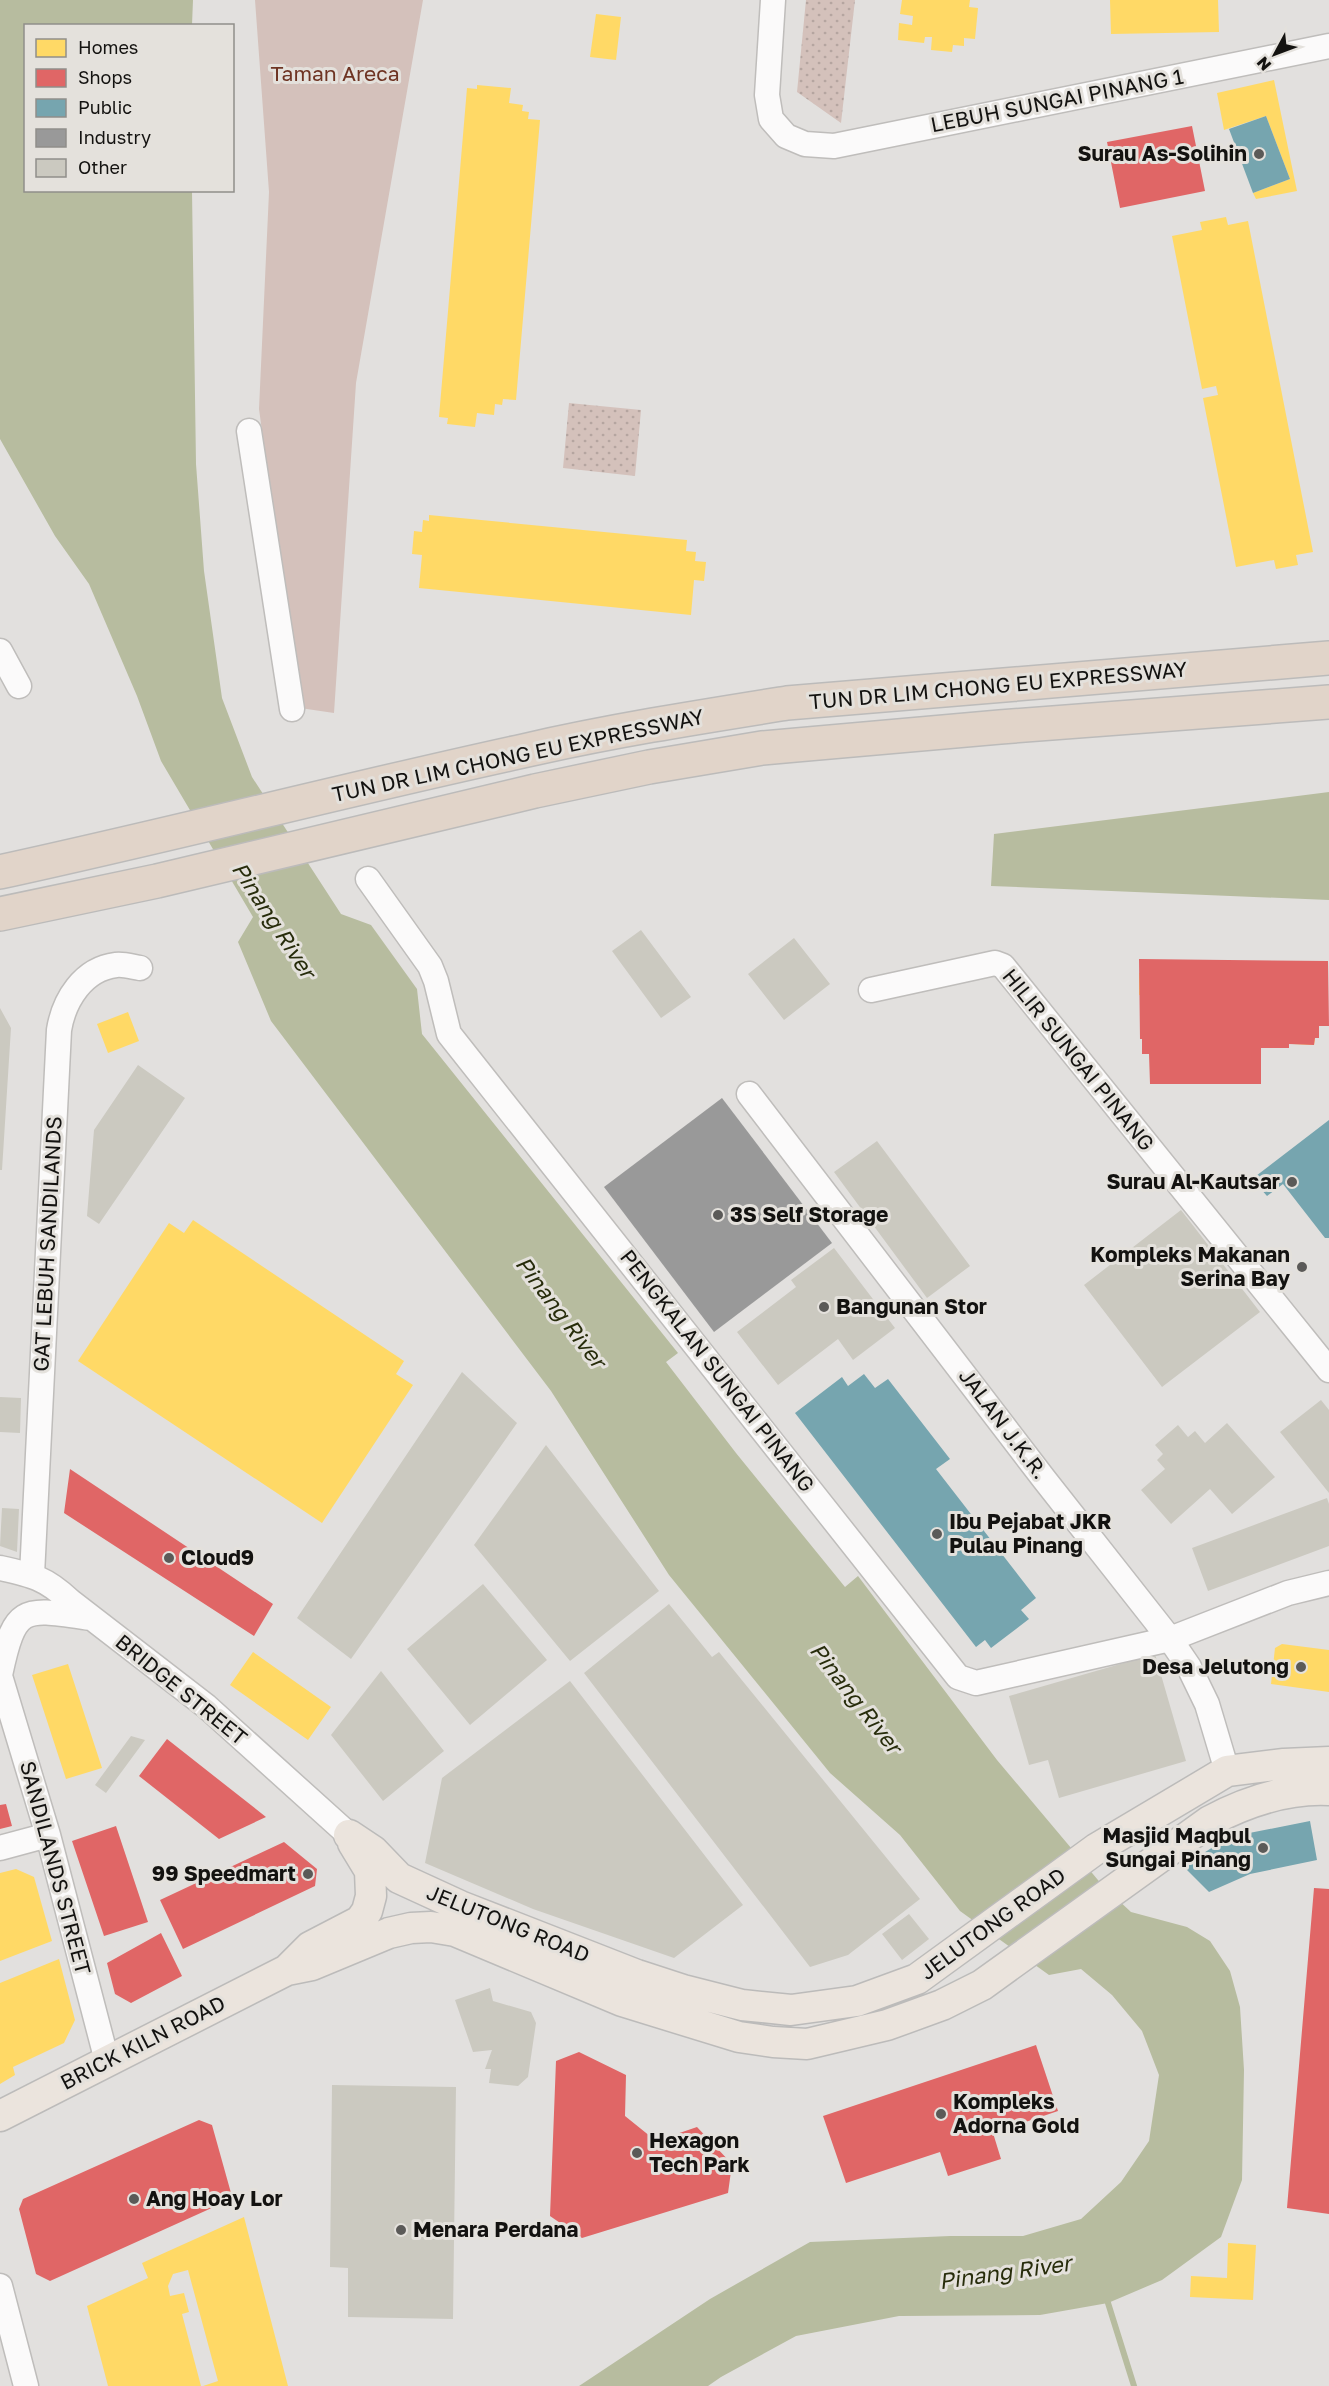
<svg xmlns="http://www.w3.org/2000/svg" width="1329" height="2386" font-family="'Golos Text',sans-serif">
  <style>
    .grass { fill: url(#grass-dots) }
    .park { fill: #d4c1bb }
    .water { fill: #b7bc9f }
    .homes { fill: #ffd966 }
    .shops { fill: #e06666 }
    .public { fill: #76a5af }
    .industry { fill: #999 }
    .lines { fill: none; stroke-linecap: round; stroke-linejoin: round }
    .stream { stroke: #b7bc9f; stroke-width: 6 }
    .building { fill: #cbc9c0 }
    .minor-casing { stroke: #bfbdbb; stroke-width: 27 }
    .major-casing { stroke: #bcbbba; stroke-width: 33 }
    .highway-casing { stroke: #bcbbba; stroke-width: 36 }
    .minor { stroke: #fbfafa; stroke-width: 24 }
    .major { stroke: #ebe4dd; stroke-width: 30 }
    .highway { stroke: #e1d4c9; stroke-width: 33 }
    .poi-dot { fill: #5b5a58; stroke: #e4e1dc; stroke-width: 2 }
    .labels { text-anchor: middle; stroke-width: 6; stroke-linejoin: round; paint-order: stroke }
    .park-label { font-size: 21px; fill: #6e3423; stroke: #e4e1dc }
    .street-label { font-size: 21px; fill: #131210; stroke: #e4e1dc }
    .poi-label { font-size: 21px; font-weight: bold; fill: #131210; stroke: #e4e1dc; text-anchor: start }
    .water-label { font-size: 22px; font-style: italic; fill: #272c0b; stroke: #e4e1dc }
  </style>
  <defs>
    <pattern id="grass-dots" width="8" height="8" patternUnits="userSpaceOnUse" patternTransform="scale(1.5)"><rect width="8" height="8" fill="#d4c1bb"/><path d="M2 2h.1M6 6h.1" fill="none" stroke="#b5a5a0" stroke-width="1.8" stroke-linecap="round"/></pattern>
  </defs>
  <rect width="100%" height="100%" fill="#e2e0de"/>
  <!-- grass -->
  <path class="grass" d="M806,0H855L841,123L797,92Z
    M569,403L641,410L635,476L563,468Z"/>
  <!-- park -->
  <path class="park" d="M255,0H423L356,383L334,713L300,708L259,409L269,192Z"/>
  <!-- water -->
  <path class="water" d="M0,0H193L192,25L26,26V190L192,191L196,464L204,571L222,698L252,777L341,914L371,925L417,989L422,1034L678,1353L666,1362L736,1453L845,1587L858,1576L997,1760L1103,1886L1131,1912L1187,1927L1210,1941L1230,1971L1240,2007L1244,2070L1242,2180L1221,2237L1162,2280L1108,2303L1040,2315L899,2316L796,2336L721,2377L708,2386H579L710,2299L810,2242L950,2236H1023L1081,2219L1121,2182L1149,2141L1159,2075L1142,2031L1112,1995L1081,1969L1049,1975L960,1911L900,1835L830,1773L669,1575L551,1391L271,1021L238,942L253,917L161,761L137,696L89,584L55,536L0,439Z
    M1329,792V900L991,886L994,834Z"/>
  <!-- homes -->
  <path class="homes" d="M902,0H970L969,7L978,8L975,39L964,38V46L953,45L952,52L931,50L932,37H925L924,43L898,40L899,23L912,25L913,16L900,14Z
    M1110,0H1218L1219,32L1111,34Z
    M596,14L621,17L616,60L590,57Z
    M1274,80L1297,191L1256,199L1253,193L1290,179L1266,116L1224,130L1217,93Z
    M477,85L511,88L509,103L523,105L522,111L529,112L528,119L540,120L516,400L503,399L502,405L495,404L494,415L477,413L475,427L447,424L448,418L439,417L467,88L477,89Z
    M1226,217L1228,225L1248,221L1313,552L1296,555L1298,565L1276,569L1274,560L1236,567L1203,398L1218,395L1216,386L1202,389L1172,236L1202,230L1200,222Z
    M429,515L687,540L686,551L696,552L695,561L706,562L704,581L694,580L691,615L419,588L422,555L412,554L414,531L422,532L423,520L429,521Z
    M1173,967H1221V994H1237V967H1287V994H1279V1003H1295V970L1316,971V975H1319V998L1299,997L1298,1004H1315V1011H1299V1017L1319,1018V1038H1315L1314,1045L1293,1044V1011L1279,1010V1018L1289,1019V1048H1236V1014L1234,1025H1225L1226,1013L1224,1012L1223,1049H1170L1171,1017H1178V1011L1168,1010L1167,1045H1142V1039H1140V1015H1160V1010H1142V1002L1160,1001V995H1139V973H1143V969H1168V1001H1178V997L1173,996Z
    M128,1012L139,1041L108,1053L97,1024Z
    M193,1220L404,1361L396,1374L413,1385L322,1523L78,1361L169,1223L184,1233Z
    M1282,1644L1329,1650V1692L1271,1684L1275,1648Z
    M253,1652L331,1707L308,1740L230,1685Z
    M68,1664L102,1768L66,1779L32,1675Z
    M16,1869L34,1877L52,1941L0,1961V1873Z
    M59,1959L75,2020L64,2043L13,2067L15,2075L0,2084V1983Z
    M244,2217L288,2386H203L218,2381L188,2270L173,2274L168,2286L170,2296L184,2293L189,2312L182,2314L201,2386H108L87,2306L148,2278L142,2263Z
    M1228,2243L1256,2245L1253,2300L1190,2297L1191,2276L1227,2278Z"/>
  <!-- shops -->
  <path class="shops" d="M1192,126L1205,191L1120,208L1107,142Z
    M1139,959L1328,961L1329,1026H1319V1038H1315L1314,1045L1289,1044V1048H1261V1084H1150L1149,1054H1142V1039H1140Z
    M70,1469L273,1604L254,1636L64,1513Z
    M167,1739L266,1817L219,1839L139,1776Z
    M6,1804L12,1826L0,1829V1805Z
    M116,1826L148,1922L104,1936L72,1841Z
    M284,1842L317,1869L315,1886L183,1949L160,1900Z
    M1314,1888L1329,1889V2214L1287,2208Z
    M161,1933L182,1976L131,2003L115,1994L107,1963Z
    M1036,2045L1058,2111L993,2133L1001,2159L948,2176L940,2152L846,2183L823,2116Z
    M579,2052L626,2075L625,2116L656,2141L697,2127L732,2164L728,2193L582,2238L550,2216L556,2061Z
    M199,2120L212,2125L231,2193L225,2202L50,2281L36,2274L19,2209L23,2199Z"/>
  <!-- public -->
  <path class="public" d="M1266,116L1290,179L1253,193L1229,129Z
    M1329,1120V1238H1325L1283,1184L1267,1196L1252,1179Z
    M864,1374L875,1388L888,1379L950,1459L936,1469L1036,1598L1021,1610L1029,1619L991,1648L985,1640L976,1647L795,1413L842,1377L848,1386Z
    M1310,1821L1317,1860L1250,1874L1209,1892L1183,1866L1229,1837Z"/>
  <!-- industry -->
  <path class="industry" d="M722,1098L832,1243L714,1332L604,1187Z"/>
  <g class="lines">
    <!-- stream -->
    <path class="stream" d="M1108,2303L1134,2386"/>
  </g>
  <!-- building -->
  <path class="building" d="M641,930L691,997L661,1018L612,951Z
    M794,938L830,984L784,1020L748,974Z
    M0,1008L11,1028L2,1170H0Z
    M138,1065L185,1098L99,1224L87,1216L94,1130Z
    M877,1141L970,1266L927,1298L834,1172Z
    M1181,1210L1260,1312L1162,1387L1084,1285Z
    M834,1248L895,1328L853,1360L838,1339L778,1385L737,1332L796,1287L791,1280Z
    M462,1372L517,1423L351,1659L297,1618Z
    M0,1397L21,1398L20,1433L0,1432Z
    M1321,1400L1329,1410V1493L1280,1432Z
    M1227,1423L1275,1477L1232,1514L1210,1489L1171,1524L1141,1490L1165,1469L1157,1460L1163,1454L1155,1445L1178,1425L1188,1437L1195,1431L1205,1443Z
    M546,1445L659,1591L570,1661L474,1545Z
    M1327,1498L1329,1504V1546L1208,1591L1192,1548Z
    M2,1508L19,1509L17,1552L0,1546Z
    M483,1584L547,1660L470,1725L407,1649Z
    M669,1604L712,1657L719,1652L920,1899L848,1955L810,1967L584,1673Z
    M1155,1654L1186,1761L1059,1798L1048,1760L1029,1765L1009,1696Z
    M381,1671L444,1751L383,1801L331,1735Z
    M570,1681L743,1905L674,1958L533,1909L425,1863L442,1778Z
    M131,1736L145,1740L106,1793L95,1785Z
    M909,1914L929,1939L902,1960L882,1934Z
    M490,1988L493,2001L531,2012L536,2023L528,2077L518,2086L489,2083L491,2069H485L492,2050L473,2052L455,2000Z
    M332,2085L456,2087L453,2319L348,2317V2268L330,2267Z"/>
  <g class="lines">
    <defs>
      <path id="minor" d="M773,0L767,95L771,119L786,136L805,144L834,146L1329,46
        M249,431L292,709
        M0,651L19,686
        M368,879L430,966L436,981L449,1034L958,1677L976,1683L1170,1639L1288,1593L1329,1583
        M871,990L995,963L1003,966L1329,1370
        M749,1094L1044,1479L1170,1639L1189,1667L1207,1704L1227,1771
        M0,1568C32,1575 46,1578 70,1601L206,1706L349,1835
        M32,1575L59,1030C64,1000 83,969 116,965C124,964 133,967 140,968
        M0,1675C15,1604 23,1608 90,1618
        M0,1676L48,1835L107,2061
        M0,1848L48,1835
        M0,2286L26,2386"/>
      <path id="major" d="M349,1835L373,1851L399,1878L460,1906L637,1975L683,1990L742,2005L791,2010L857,2001L917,1979L1096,1849L1227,1771L1284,1764L1329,1762
        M287,1970L312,1965L389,1933L411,1928L431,1927L455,1931L622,2001L739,2037L773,2042L807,2044L887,2025L942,2005L982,1985L1210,1821C1246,1802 1288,1788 1329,1790
        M0,2116L287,1970L310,1947L360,1921L367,1911L371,1896L370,1871L353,1843"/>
      <path id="highway" d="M0,872C175,834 348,789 523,751C610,731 699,717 787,703L1329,658
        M0,914L157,881L535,791L649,767L762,748L1000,727L1329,702"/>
    </defs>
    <!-- minor casing -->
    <use href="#minor" class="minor-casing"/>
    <!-- major casing -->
    <use href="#major" class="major-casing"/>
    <!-- highway casing -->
    <use href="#highway" class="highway-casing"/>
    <!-- minor -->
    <use href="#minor" class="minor"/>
    <!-- major -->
    <use href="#major" class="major"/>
    <!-- highway -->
    <use href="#highway" class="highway"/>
  </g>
  <!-- markers -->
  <g class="poi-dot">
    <circle cx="1259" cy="154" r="6"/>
    <circle cx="1292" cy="1182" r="6"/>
    <circle cx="718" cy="1215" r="6"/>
    <circle cx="1302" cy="1267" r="6"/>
    <circle cx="824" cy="1307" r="6"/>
    <circle cx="937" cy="1534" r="6"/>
    <circle cx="169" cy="1558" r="6"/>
    <circle cx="1301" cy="1667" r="6"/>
    <circle cx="1263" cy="1848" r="6"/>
    <circle cx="308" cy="1874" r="6"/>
    <circle cx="941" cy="2114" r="6"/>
    <circle cx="637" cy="2153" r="6"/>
    <circle cx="134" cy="2199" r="6"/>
    <circle cx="401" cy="2230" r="6"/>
  </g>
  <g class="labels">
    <!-- park labels -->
    <g class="park-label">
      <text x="335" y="81">Taman Areca</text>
    </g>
    <!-- street labels -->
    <g class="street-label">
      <text transform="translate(1057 101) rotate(-11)" y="7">LEBUH SUNGAI PINANG 1</text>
      <text transform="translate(998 686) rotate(-5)" y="7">TUN DR LIM CHONG EU EXPRESSWAY</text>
      <text transform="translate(518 756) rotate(-12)" y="7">TUN DR LIM CHONG EU EXPRESSWAY</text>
      <text transform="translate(1078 1060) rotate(51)" y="7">HILIR SUNGAI PINANG</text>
      <text transform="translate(48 1244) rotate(-87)" y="7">GAT LEBUH SANDILANDS</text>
      <text transform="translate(717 1371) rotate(52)" y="7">PENGKALAN SUNGAI PINANG</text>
      <text transform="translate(1003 1424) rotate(53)" y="7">JALAN J.K.R.</text>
      <text transform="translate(181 1690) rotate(39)" y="7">BRIDGE STREET</text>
      <text transform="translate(55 1868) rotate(75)" y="7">SANDILANDS STREET</text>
      <text transform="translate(508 1924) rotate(22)" y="7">JELUTONG ROAD</text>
      <text transform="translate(993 1924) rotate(-36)" y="7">JELUTONG ROAD</text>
      <text transform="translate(143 2043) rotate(-27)" y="7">BRICK KILN ROAD</text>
    </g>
    <!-- poi labels -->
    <g class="poi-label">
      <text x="1247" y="161" text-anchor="end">Surau As-Solihin</text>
      <text x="1280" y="1189" text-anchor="end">Surau Al-Kautsar</text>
      <text x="730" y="1222">3S Self Storage</text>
      <text x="1290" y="1262" text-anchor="end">Kompleks Makanan<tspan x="1290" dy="24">Serina Bay</tspan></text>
      <text x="836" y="1314">Bangunan Stor</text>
      <text x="949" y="1529">Ibu Pejabat JKR<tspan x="949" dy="24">Pulau Pinang</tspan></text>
      <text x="181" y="1565">Cloud9</text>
      <text x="1289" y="1674" text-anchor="end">Desa Jelutong</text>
      <text x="1251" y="1843" text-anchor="end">Masjid Maqbul<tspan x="1251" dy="24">Sungai Pinang</tspan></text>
      <text x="296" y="1881" text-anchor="end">99 Speedmart</text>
      <text x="953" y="2109">Kompleks<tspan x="953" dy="24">Adorna Gold</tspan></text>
      <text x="649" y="2148">Hexagon<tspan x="649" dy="24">Tech Park</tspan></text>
      <text x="146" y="2206">Ang Hoay Lor</text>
      <text x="413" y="2237">Menara Perdana</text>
    </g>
    <!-- water labels -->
    <g class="water-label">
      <text transform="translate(274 920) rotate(57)" y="8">Pinang River</text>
      <text transform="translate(561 1312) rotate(53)" y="8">Pinang River</text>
      <text transform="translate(856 1698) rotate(52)" y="8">Pinang River</text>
      <text transform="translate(1005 2272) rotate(-8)" y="8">Pinang River</text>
    </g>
  </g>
  <!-- legend -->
  <rect x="24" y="24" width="210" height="168" fill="#e4e1dc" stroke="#908e8a" stroke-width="1.5"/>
  <rect x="36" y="39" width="30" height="18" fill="#ffd966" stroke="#908e8a" stroke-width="1.5"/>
  <text x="78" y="54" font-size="18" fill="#131210">Homes</text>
  <rect x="36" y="69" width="30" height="18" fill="#e06666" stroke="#908e8a" stroke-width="1.5"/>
  <text x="78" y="84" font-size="18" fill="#131210">Shops</text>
  <rect x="36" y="99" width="30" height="18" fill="#76a5af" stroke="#908e8a" stroke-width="1.5"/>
  <text x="78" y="114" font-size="18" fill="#131210">Public</text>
  <rect x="36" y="129" width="30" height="18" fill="#999999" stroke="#908e8a" stroke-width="1.5"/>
  <text x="78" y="144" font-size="18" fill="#131210">Industry</text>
  <rect x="36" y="159" width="30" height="18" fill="#cbc9c0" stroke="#908e8a" stroke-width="1.5"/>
  <text x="78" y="174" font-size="18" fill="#131210">Other</text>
  <!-- north arrow -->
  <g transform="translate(1275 54) rotate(229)" stroke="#e4e1dc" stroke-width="4.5" paint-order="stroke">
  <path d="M0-4.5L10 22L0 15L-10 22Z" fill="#131210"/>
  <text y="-9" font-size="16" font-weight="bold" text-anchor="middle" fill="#131210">N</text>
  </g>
</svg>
